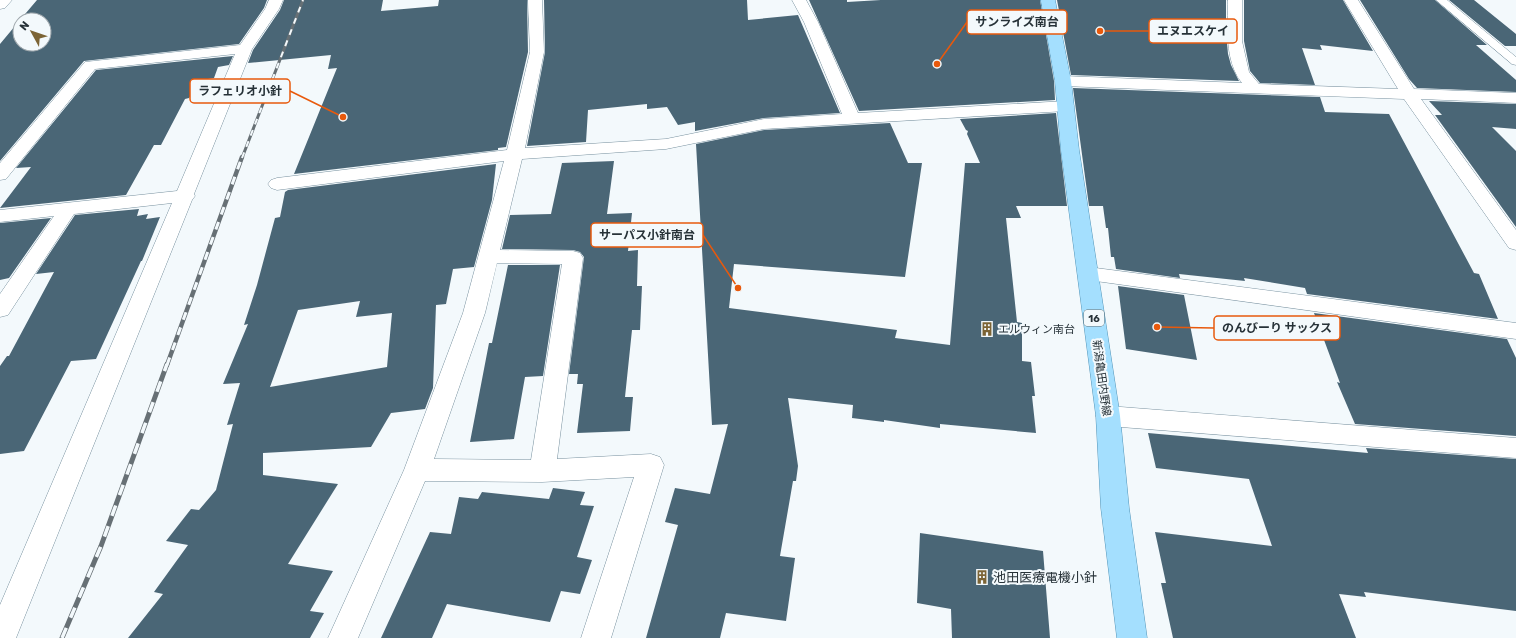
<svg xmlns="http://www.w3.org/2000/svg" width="1516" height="638" font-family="Rubik,'Noto Sans JP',sans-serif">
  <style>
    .building { fill: #4a6676; fill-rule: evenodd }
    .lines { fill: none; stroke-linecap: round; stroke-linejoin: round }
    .service-casing { stroke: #78919f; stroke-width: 1 }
    .minor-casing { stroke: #78919f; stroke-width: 1 }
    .primary-casing { stroke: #5194b8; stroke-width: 1 }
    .service { fill: #fff; fill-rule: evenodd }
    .minor { fill: #fff; fill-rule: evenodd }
    .primary { fill: #a4dffe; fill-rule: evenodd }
    .rail-far2-casing { stroke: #677075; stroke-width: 3 }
    .rail-far1-casing { stroke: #677075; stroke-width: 4.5 }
    .rail-casing { stroke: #677075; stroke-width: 5 }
    .rail-far2 { stroke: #f3f9fc; stroke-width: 2; stroke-dasharray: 6; stroke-linecap: butt }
    .rail-far1 { stroke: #f3f9fc; stroke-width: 3; stroke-dasharray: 8; stroke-linecap: butt }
    .rail { stroke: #f3f9fc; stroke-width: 3.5; stroke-dasharray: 11; stroke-linecap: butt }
    .labels { text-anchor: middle; stroke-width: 4; stroke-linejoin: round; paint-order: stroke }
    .shield { fill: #f3f9fc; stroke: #646e73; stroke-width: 1 }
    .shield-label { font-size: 10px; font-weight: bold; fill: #273238 }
    .poi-label { font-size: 11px; fill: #273238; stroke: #f3f9fc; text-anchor: start }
    .street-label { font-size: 11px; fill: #273238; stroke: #f3f9fc }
    .near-poi-label { font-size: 13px; fill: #273238; stroke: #f3f9fc; text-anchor: start }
    .leader { fill: none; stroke: #e8590c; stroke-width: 1.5 }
    .callout-dot { fill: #e8590c; stroke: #f3f9fc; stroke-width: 1.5 }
    .callout { fill: #f3f9fc; stroke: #e8590c; stroke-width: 1.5 }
    .callout-label { font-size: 12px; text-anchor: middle; font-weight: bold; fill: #273238 }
  </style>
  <rect width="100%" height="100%" fill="#f3f9fc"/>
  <!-- building -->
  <path class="building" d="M37,0H267L264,8L239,44L84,61L0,161V44L20,20V44H44V20H20Z
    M284,0H383L381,11L438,6L439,0H527L528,52L506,147L498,148V150L294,174L337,68L328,69L331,55L248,63L253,50L280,10Z
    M544,0H747L748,20L798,15L840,113L764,118L695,131V122L678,125L667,107L647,109V104L588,110L586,142L527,146L545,52Z
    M809,0H847V2L881,0H1040L1054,81L1055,100L859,111Z
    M1057,0H1226V32L1228,54L1231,65L1239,81L1071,75Z
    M1244,0H1343L1373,51L1320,45L1322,50L1302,48L1315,85L1260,83L1250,71L1244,41Z
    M1360,0H1435L1487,45H1476L1516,80V92L1417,88L1409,79Z
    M1449,0H1474L1516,34V46H1505Z
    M233,56L229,65L218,67L214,78L202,80L189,98L185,99L161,145H154L126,195L0,208L31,167L16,168L96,70Z
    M1073,88L1320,97L1325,112L1389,114L1474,273L1479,274L1498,319L1307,294L1305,288L1244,278L1245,281L1179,274L1180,278L1116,269L1114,257H1111L1108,228H1106L1103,206H1089Z
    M1429,101L1516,104V129L1492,127L1516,151V227L1435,115H1442Z
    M1056,113L1067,206H1016L1021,218H1006L1017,322L1022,323V361L1031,362L1035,396H1032L1036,433L940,424V428L884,420V422L852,418L853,405L788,398L798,466L796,481H793L780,556L795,558L786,621L726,613L720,638H646L678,525L665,522L675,488L710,494L728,424L712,425L696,144L764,130L890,123L908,163H922L905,277L734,264L729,308L897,330L895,338L950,345L965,163H980L967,134L968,131L966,130L960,119Z
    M614,161L607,214L632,213L628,251L638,250L637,286H642L640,330H632L625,397H633L630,431L577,433L583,384H577L578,374H569L584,257L580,252L573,250L502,249L510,215L551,214L562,163Z
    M496,164L492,200L474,267L453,269L446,304L436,305L433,388L425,409L391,413L371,447L263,453V475L338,484L288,564L333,571L310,611L324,613L310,638H128L163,594L154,592L188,545L166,541L191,509L199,510L216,490L233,424L227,425L240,383L223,384L248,324L244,325L257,285L275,218L280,217L285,192L288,190ZM360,301L356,317L392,313L387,367L270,387L298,310Z
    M139,209L137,216L148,214L146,219L160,217L142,261H141L96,359L71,361L24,451L0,454V366L7,356H9L54,272L36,274L75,215Z
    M51,218L9,278L0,280V223Z
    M508,265H560L543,376L525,377L514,439L470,442L489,343H492Z
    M1118,286L1184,295L1197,360L1126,349Z
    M1314,313L1507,339L1516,358V436L1355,424L1337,382L1340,383Z
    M1148,433L1368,453L1366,448L1516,459V611L1364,592L1366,597L1339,594L1356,638H1173L1161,583H1166L1155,532L1272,546L1249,479L1156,468Z
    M553,488L585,492L580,505L594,506L577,557L592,560L580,594L561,591L550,622L447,604L432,638H381L430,532L451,534L459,497L478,499L482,492L549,499Z
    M920,533L1043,551L1050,638H952L951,609L917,603Z"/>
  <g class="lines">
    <defs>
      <path id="service" d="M1436,0H1447L1516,57V65L1512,64Z"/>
      <path id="minor" d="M0,0H12L5,8L0,9Z
        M269,0H283L279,9L252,49L194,194L195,196L192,200L16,638H0V605L172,203L74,214L8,315L0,317V294L54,216L0,222V210L177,191L235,54L95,69L6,179L0,180V163L85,62L240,45L265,9Z
        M528,0H542L544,52L525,148L666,139L764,119L842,114L804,22L792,0H806L818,22L858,113L1066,101L1072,103L1074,106L1072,109L1066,111L764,129L666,149L522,159L500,250L573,251L580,253L583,258L557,459L651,454L660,457L664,465L611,638H581L634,477L542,482L425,481L358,638H328L404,470L463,313L504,161L277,190L271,188L268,184L271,180L277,178L507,150L530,52ZM497,263L562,264L531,460L434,459L485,313Z
        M1228,0H1242V41L1249,72L1259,84L1398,89L1344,0H1358L1414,89L1516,93V103L1421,99L1516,230V250L1509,248L1404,99L1063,86L1058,84L1055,81L1058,78L1063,76L1242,83C1224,60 1228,27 1228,0Z
        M1088,267L1516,323V339L1081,279L1078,274L1081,269Z
        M1108,406L1516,438V458L1108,426L1099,423L1096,416L1099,409Z"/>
      <path id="primary" d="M1041,0H1055L1071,81L1079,150L1120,416L1129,508L1147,638H1117L1101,508L1096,416L1061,150L1055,81Z"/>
    </defs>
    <!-- service casing -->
    <use href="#service" class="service-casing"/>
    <!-- minor casing -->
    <use href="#minor" class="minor-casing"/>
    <!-- primary casing -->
    <use href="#primary" class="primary-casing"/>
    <!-- service -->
    <use href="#service" class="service"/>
    <!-- minor -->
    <use href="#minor" class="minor"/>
    <!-- primary -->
    <use href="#primary" class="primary"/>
    <defs>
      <path id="rail-far2" d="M242,158L303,0"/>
      <path id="rail-far1" d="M167,365L242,157"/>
      <path id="rail" d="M62,638L101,546L167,364"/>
    </defs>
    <!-- rail-far2 casing -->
    <use href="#rail-far2" class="rail-far2-casing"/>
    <!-- rail-far1 casing -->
    <use href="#rail-far1" class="rail-far1-casing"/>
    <!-- rail casing -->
    <use href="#rail" class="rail-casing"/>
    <!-- rail-far2 -->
    <use href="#rail-far2" class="rail-far2"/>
    <!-- rail-far1 -->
    <use href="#rail-far1" class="rail-far1"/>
    <!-- rail -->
    <use href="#rail" class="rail"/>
  </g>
  <!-- icons -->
  <defs>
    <symbol id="building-bare" viewBox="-9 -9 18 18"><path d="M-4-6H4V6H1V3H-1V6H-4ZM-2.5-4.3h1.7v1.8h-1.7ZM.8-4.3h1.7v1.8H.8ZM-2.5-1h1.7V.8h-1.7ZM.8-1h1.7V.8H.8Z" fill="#7c6435" stroke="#f3f9fc" stroke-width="2.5" paint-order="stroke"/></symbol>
  </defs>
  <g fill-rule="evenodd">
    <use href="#building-bare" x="977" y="319" width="20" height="20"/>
    <use href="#building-bare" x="972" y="567" width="20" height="20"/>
  </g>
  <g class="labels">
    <!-- shield labels -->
    <rect class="shield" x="1084" y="310" width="20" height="16" rx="3"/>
    <g class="shield-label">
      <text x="1094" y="322">16</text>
    </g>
    <!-- poi labels -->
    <g class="poi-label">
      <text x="998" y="333">エルウィン南台</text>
    </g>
    <!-- street labels -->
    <g class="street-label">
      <text transform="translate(1102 378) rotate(82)" y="4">新潟亀田内野線</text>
    </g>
    <!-- near-poi labels -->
    <g class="near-poi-label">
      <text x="993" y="582">池田医療電機小針</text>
    </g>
  </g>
  <!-- callouts -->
  <path class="leader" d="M937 64L967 22M1100 31L1149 31M343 117L290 91M738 288L703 235M1157 327L1214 328"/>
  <g class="callout-dot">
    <circle cx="937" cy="64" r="4"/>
    <circle cx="1100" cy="31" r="4"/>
    <circle cx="343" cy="117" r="4"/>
    <circle cx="738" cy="288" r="4"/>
    <circle cx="1157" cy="327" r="4"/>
  </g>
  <g class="callout">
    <rect x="967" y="10" width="100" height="24" rx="4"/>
    <rect x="1149" y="19" width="88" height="24" rx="4"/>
    <rect x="190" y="79" width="100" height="24" rx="4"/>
    <rect x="591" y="223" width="112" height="24" rx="4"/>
    <rect x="1214" y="316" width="126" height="24" rx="4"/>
  </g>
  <g class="callout-label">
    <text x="1017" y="26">サンライズ南台</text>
    <text x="1193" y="35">エヌエスケイ</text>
    <text x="240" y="95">ラフェリオ小針</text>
    <text x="647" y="239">サーパス小針南台</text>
    <text x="1277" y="332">のんびーり サックス</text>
  </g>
  <!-- north arrow -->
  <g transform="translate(32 32) rotate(310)"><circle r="19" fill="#f3f9fc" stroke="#a1a9ae"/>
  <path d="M0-3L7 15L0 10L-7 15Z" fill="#7c6435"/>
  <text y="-6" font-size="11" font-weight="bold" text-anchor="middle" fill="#273238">N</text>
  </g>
</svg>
